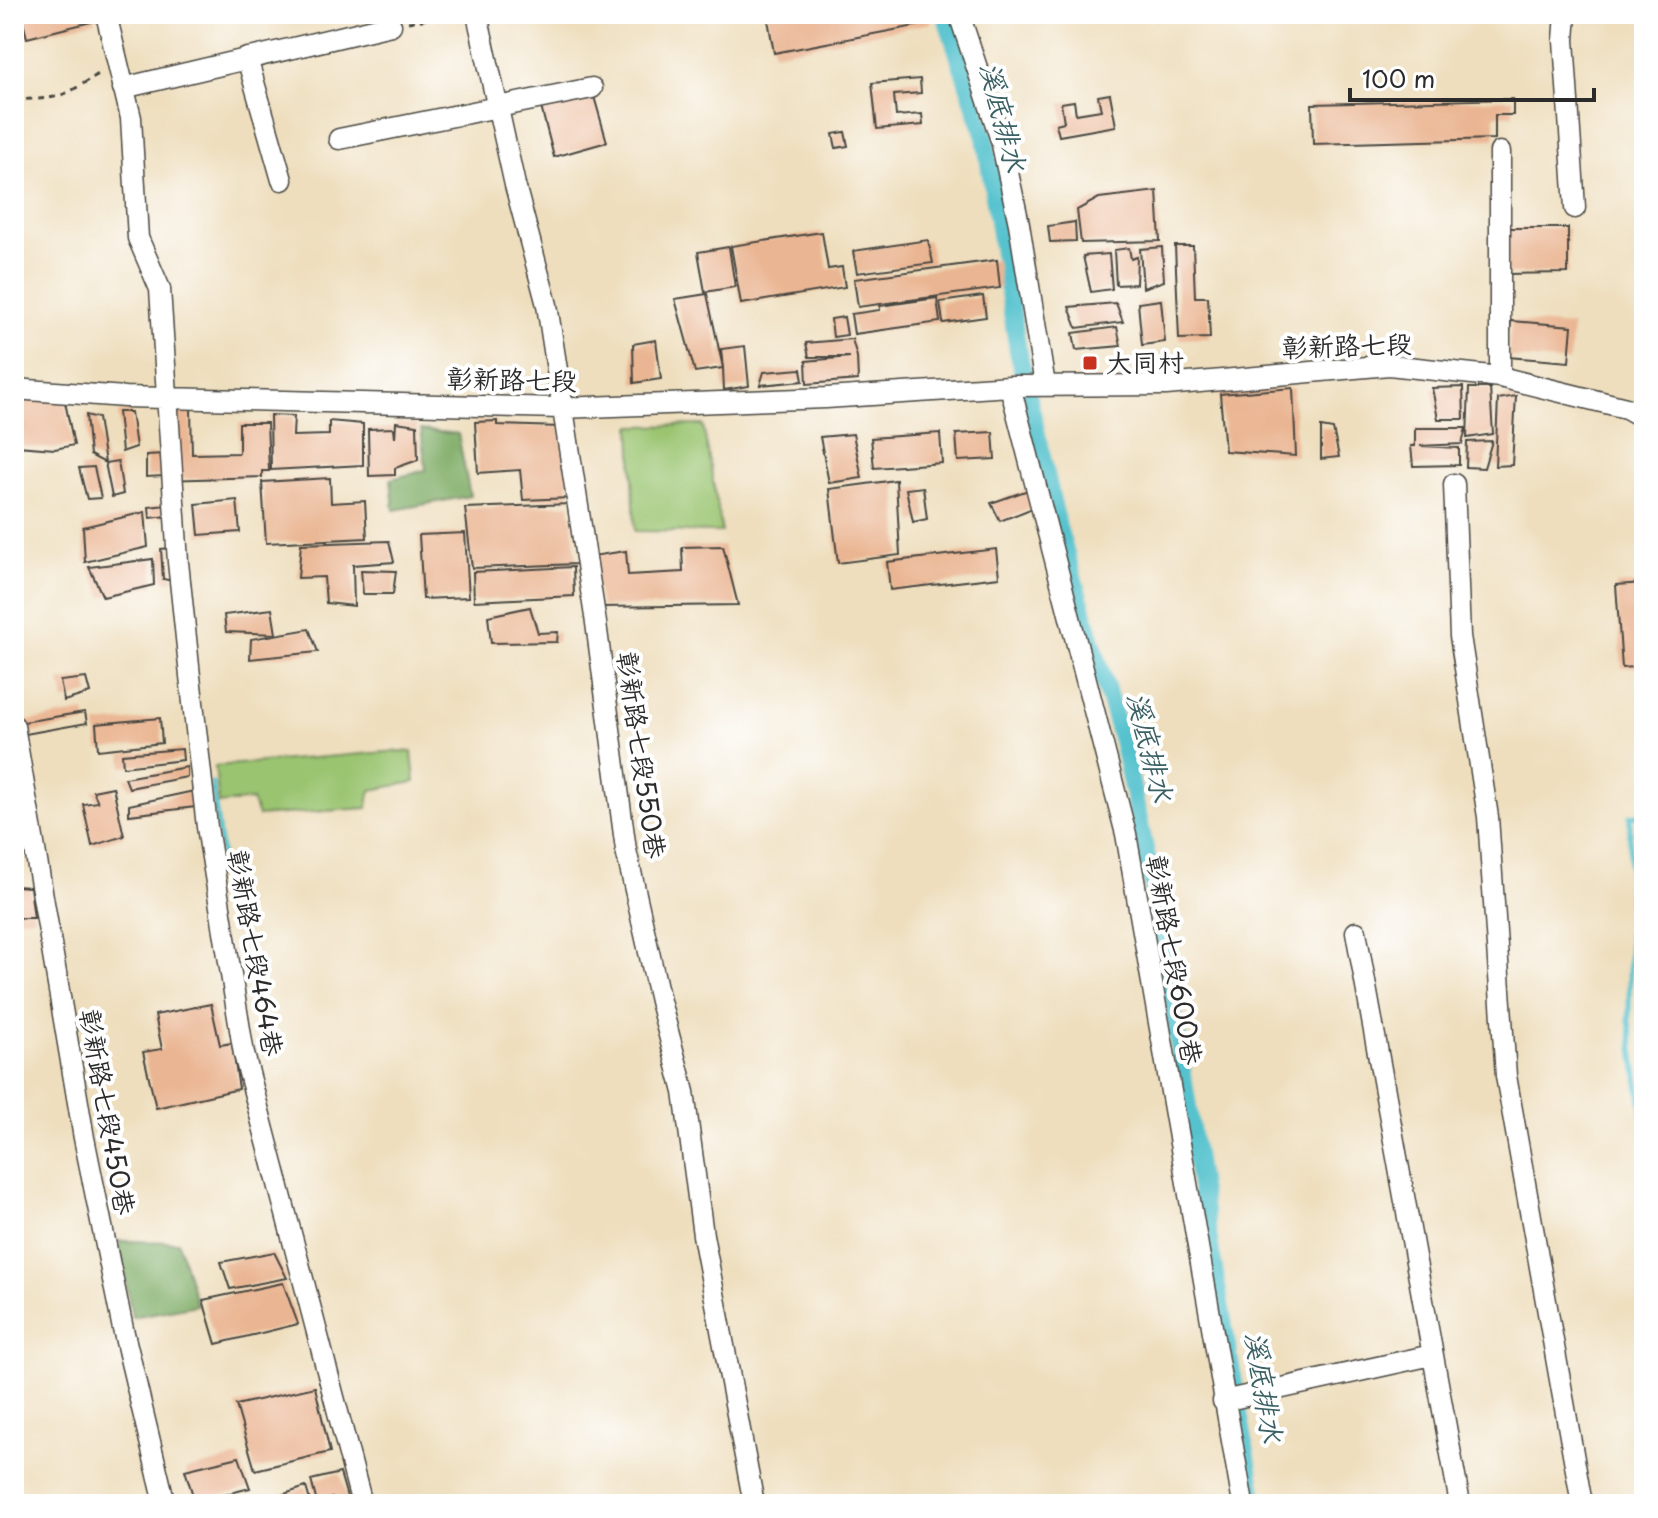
<svg xmlns="http://www.w3.org/2000/svg" width="1658" height="1518" font-family="'Playpen Sans','LXGW WenKai TC',sans-serif">
  <style>
    .green { fill: #9ac470; stroke: #62784e; stroke-width: 2 }
    .forest { fill: #7baa62; stroke: #536a46; stroke-width: 2 }
    .lines { fill: none; stroke-linecap: round; stroke-linejoin: round }
    .stream { stroke: #55c2ce; stroke-width: 5 }
    .canal { stroke: #55c2ce; stroke-width: 18 }
    .building { fill: #eab592 }
    .minor-casing { stroke: #484641; stroke-width: 23 }
    .path { stroke: #484641; stroke-width: 3; stroke-dasharray: 6 6; stroke-linecap: butt }
    .minor { stroke: #fff; stroke-width: 20 }
    .poi-dot { fill: #c8321e; stroke: #fff; stroke-width: 3 }
    .labels { text-anchor: middle; stroke-width: 8; stroke-linejoin: round; paint-order: stroke }
    .street-label { font-size: 26px; fill: #2b2b2b; stroke: #fff }
    .poi-label { font-size: 26px; fill: #2b2b2b; stroke: #fff; text-anchor: start }
    .water-label { font-size: 28px; font-style: italic; fill: #3a6064; stroke: #fff }
  </style>
  <rect width="100%" height="100%" fill="#fff"/>
  <filter id="ink" filterUnits="userSpaceOnUse"><feTurbulence type="fractalNoise" baseFrequency=".0125" numOctaves="2"/><feDisplacementMap in="SourceGraphic" scale="16" xChannelSelector="R" yChannelSelector="G"/><feConvolveMatrix kernelMatrix="1 2 1 2 8 2 1 2 1" color-interpolation-filters="sRGB"/></filter>
  <filter id="wash" filterUnits="userSpaceOnUse"><feTurbulence type="fractalNoise" baseFrequency=".006" numOctaves="4" result="noise"/><feDisplacementMap in="SourceGraphic" scale="32" xChannelSelector="R" yChannelSelector="G"/><feGaussianBlur stdDeviation="1.8" result="paint"/><feColorMatrix in="noise" values="0 0 0 0 0 0 0 0 0 0 0 0 0 0 0 0 0 1.4 0 .05"/><feComposite in="paint" operator="in"/></filter>
  <g filter="url(#wash)">
    <rect width="100%" height="100%" fill="#eedebd"/>
    <!-- green -->
    <path class="green" d="M703,425L722,532L635,531L631,426Z
      M399,751L412,752L415,782L371,790L367,808L258,816L252,800L219,804L215,766Z"/>
    <!-- forest -->
    <path class="forest" d="M421,430L458,434L470,496L394,510L391,479L426,470Z
      M119,1241L178,1242L197,1305L132,1317Z"/>
    <g class="lines">
      <!-- stream -->
      <path class="stream" d="M212,783L223,865
        M1644,814L1630,816L1629,1021L1644,1124"/>
      <!-- canal -->
      <path class="canal" d="M945,14L985,137L1018,351L1058,527L1122,741L1158,909L1202,1200L1255,1504"/>
    </g>
    <g id="blocks">
      <!-- building -->
      <path class="building" d="M21,14H94L95,21L27,38Z
        M767,14H929L931,23L774,53Z
        M920,79L921,93L894,95L896,116L922,114L923,125L877,129L872,83Z
        M593,93L607,142L554,157L541,107Z
        M1110,94L1116,126L1059,136L1056,124L1064,122L1061,103L1074,101L1076,114L1101,110L1098,96Z
        M1513,99V115H1495V139L1313,144L1312,104Z
        M845,132L848,146L836,148L833,134Z
        M1157,191L1160,241L1081,243L1077,210L1099,198Z
        M1075,222L1076,241L1050,242L1048,226Z
        M1507,228H1568V273L1507,274Z
        M822,232L828,269L842,267L845,287L741,304L731,246Z
        M928,240L933,263L857,273L853,251Z
        M1175,246H1193L1195,297H1208L1210,338L1179,339Z
        M729,247L735,287L705,292L698,252Z
        M1162,247L1164,281L1143,288L1140,249Z
        M1129,248L1131,259L1137,257L1136,284L1116,285L1114,250Z
        M1109,254L1112,289L1091,292L1083,256Z
        M997,260L1000,288L858,307L854,279Z
        M707,294L723,368L721,349L745,346L749,386L724,390L723,368L695,372L675,299Z
        M983,296L986,317L943,323L940,302Z
        M937,298L940,322L854,334L851,314L880,310V306Z
        M1161,300L1165,342L1142,345L1138,303Z
        M1116,303L1123,322L1077,328L1069,307Z
        M844,317L847,335L833,337L831,319Z
        M1511,321L1572,326L1569,362L1508,357Z
        M1117,327L1121,346L1076,350L1073,333Z
        M852,339L857,357L858,380L807,384L806,361L850,357H809L806,343Z
        M656,340L661,379L634,383L633,344Z
        M801,369L803,381L760,385L764,372Z
        M1463,387L1464,419H1438L1432,388Z
        M1293,388L1296,456L1225,451L1220,394Z
        M1469,388H1490L1493,434L1467,438Z
        M1516,396L1512,465L1495,466L1498,399Z
        M14,398L65,402L74,445L55,449L17,446L14,432Z
        M163,409H191L192,454L239,453V423H267L269,471H262V477L164,480V476L146,477V455L164,454Z
        M118,412H131L136,447L122,452Z
        M86,415L98,418L105,463L90,455Z
        M270,415L294,416L293,436L329,435V421L363,424V465L271,470Z
        M497,421V425L561,427L570,498L523,500L520,470L478,473L475,422Z
        M396,422L417,425L418,460L395,468V475L369,476L368,429L394,428L395,438Z
        M1321,427L1333,429L1339,457L1321,459Z
        M1415,428H1466L1462,444L1420,446L1459,448V465L1413,466L1411,446H1415Z
        M993,432L995,459L958,461L956,434Z
        M940,433L942,463L874,468L871,438Z
        M853,434L862,478L829,483L820,437Z
        M1492,441L1484,468L1466,467L1467,442Z
        M118,461L123,494L112,497L105,463Z
        M94,467L101,498L87,499L79,468Z
        M330,478L331,503L365,501L367,538L266,543L262,482Z
        M896,480L900,555L838,563L829,489Z
        M923,487L927,519L913,522L906,489Z
        M1031,489L1033,508L1000,521L991,503Z
        M237,500L240,532L199,535L196,504Z
        M570,504L577,564L472,568L465,508Z
        M166,505L169,516L150,518L149,507Z
        M145,512L148,547L85,562L83,527Z
        M465,533L469,597L423,599L419,535Z
        M389,541L394,562L353,565L354,606L326,603L324,577L298,578L301,544Z
        M723,546L738,605L601,607L592,556L626,551L628,575L683,572L682,547Z
        M171,548L173,581L163,579L161,549Z
        M996,549L999,577L890,590L887,562Z
        M153,559L154,585L103,597L89,567Z
        M573,567L574,596L474,601L473,572Z
        M361,570L396,571L393,594H363Z
        M1644,583V666L1622,668L1616,585Z
        M530,607L538,633L558,632L557,642L491,643L488,616Z
        M272,609L276,634L226,632L224,615Z
        M309,629L318,652L250,659L251,639Z
        M86,678L90,693L64,701L60,681Z
        M85,712L87,723L25,734L23,722Z
        M160,718L162,743L98,750L96,724Z
        M182,749L183,760L123,767L122,754Z
        M187,767V777L129,788L125,778Z
        M113,787L124,836L92,846L83,804L98,802L93,791Z
        M194,791L195,807L129,815V805Z
        M14,886L30,887L34,918H14Z
        M211,1004L220,1045L232,1043L239,1089L156,1108L143,1052L162,1049L155,1015Z
        M274,1252L287,1278L230,1289L221,1262Z
        M283,1283L298,1324L216,1344L203,1300Z
        M315,1387L330,1452L255,1470L236,1405Z
        M239,1457L250,1488L195,1502L185,1470Z
        M340,1473L349,1504H337L332,1498L317,1503L311,1480Z
        M306,1487L311,1504H277L275,1497Z"/>
    </g>
  </g>
  <g filter="url(#ink)">
    <use href="#blocks" fill-opacity="0" stroke="#484641" stroke-width="2"/>
    <g class="lines">
      <defs>
        <path id="minor" d="M106,14L131,118L138,238L160,289L178,562L190,676L207,827L244,1054L362,1504
          M477,14L515,185L547,305L596,623L626,850L660,1001L684,1092L703,1235L754,1504
          M959,14L1001,140L1019,224L1045,385
          M1566,14L1564,40L1575,208
          M247,58L282,180
          M123,88L391,25
          M339,139L592,88
          M1500,377V152
          M1010,386L1126,834L1243,1504
          M14,389L125,397L561,408L826,398L1010,386L1166,385L1389,365L1500,377L1626,408L1644,418
          M1454,484L1460,636L1488,817L1506,1076L1582,1504
          M14,726L84,1138L123,1329L165,1504
          M1356,932L1460,1504
          M1223,1401L1432,1355"/>
      </defs>
      <!-- minor casing -->
      <use href="#minor" class="minor-casing"/>
      <!-- path -->
      <path class="path" d="M408,22L460,14
        M14,99C59,100 63,97 100,73"/>
      <!-- minor -->
      <use href="#minor" class="minor"/>
    </g>
  </g>
  <!-- markers -->
  <rect class="poi-dot" x="1082" y="355" width="16" height="16" rx="4"/>
  <g class="labels">
    <!-- street labels -->
    <g class="street-label">
      <text transform="translate(1347 346) rotate(-2)" y="9">彰新路七段</text>
      <text transform="translate(512 380) rotate(1)" y="9">彰新路七段</text>
      <text transform="translate(641 755) rotate(82)" y="9">彰新路七段550巷</text>
      <text transform="translate(255 953) rotate(80)" y="9">彰新路七段464巷</text>
      <text transform="translate(1174 960) rotate(80)" y="9">彰新路七段600巷</text>
      <text transform="translate(107 1112) rotate(80)" y="9">彰新路七段450巷</text>
    </g>
    <!-- poi labels -->
    <g class="poi-label">
      <text x="1106" y="372">大同村</text>
    </g>
    <!-- water labels -->
    <g class="water-label">
      <text transform="translate(1003 117) rotate(76)" y="10">溪底排水</text>
      <text transform="translate(1150 747) rotate(76)" y="10">溪底排水</text>
      <text transform="translate(1264 1387) rotate(81)" y="10">溪底排水</text>
    </g>
  </g>
  <!-- margin -->
  <rect width="1658" height="1518" fill="none" stroke="#fff" stroke-width="48"/>
  <!-- scale -->
  <path d="M1350 88v12h244v-12" fill="none" stroke="#2b2b2b" stroke-width="4"/>
  <text x="1362" y="88" font-size="24" fill="#2b2b2b" stroke="#ffffff" stroke-width="6" paint-order="stroke">100 m</text>
</svg>
